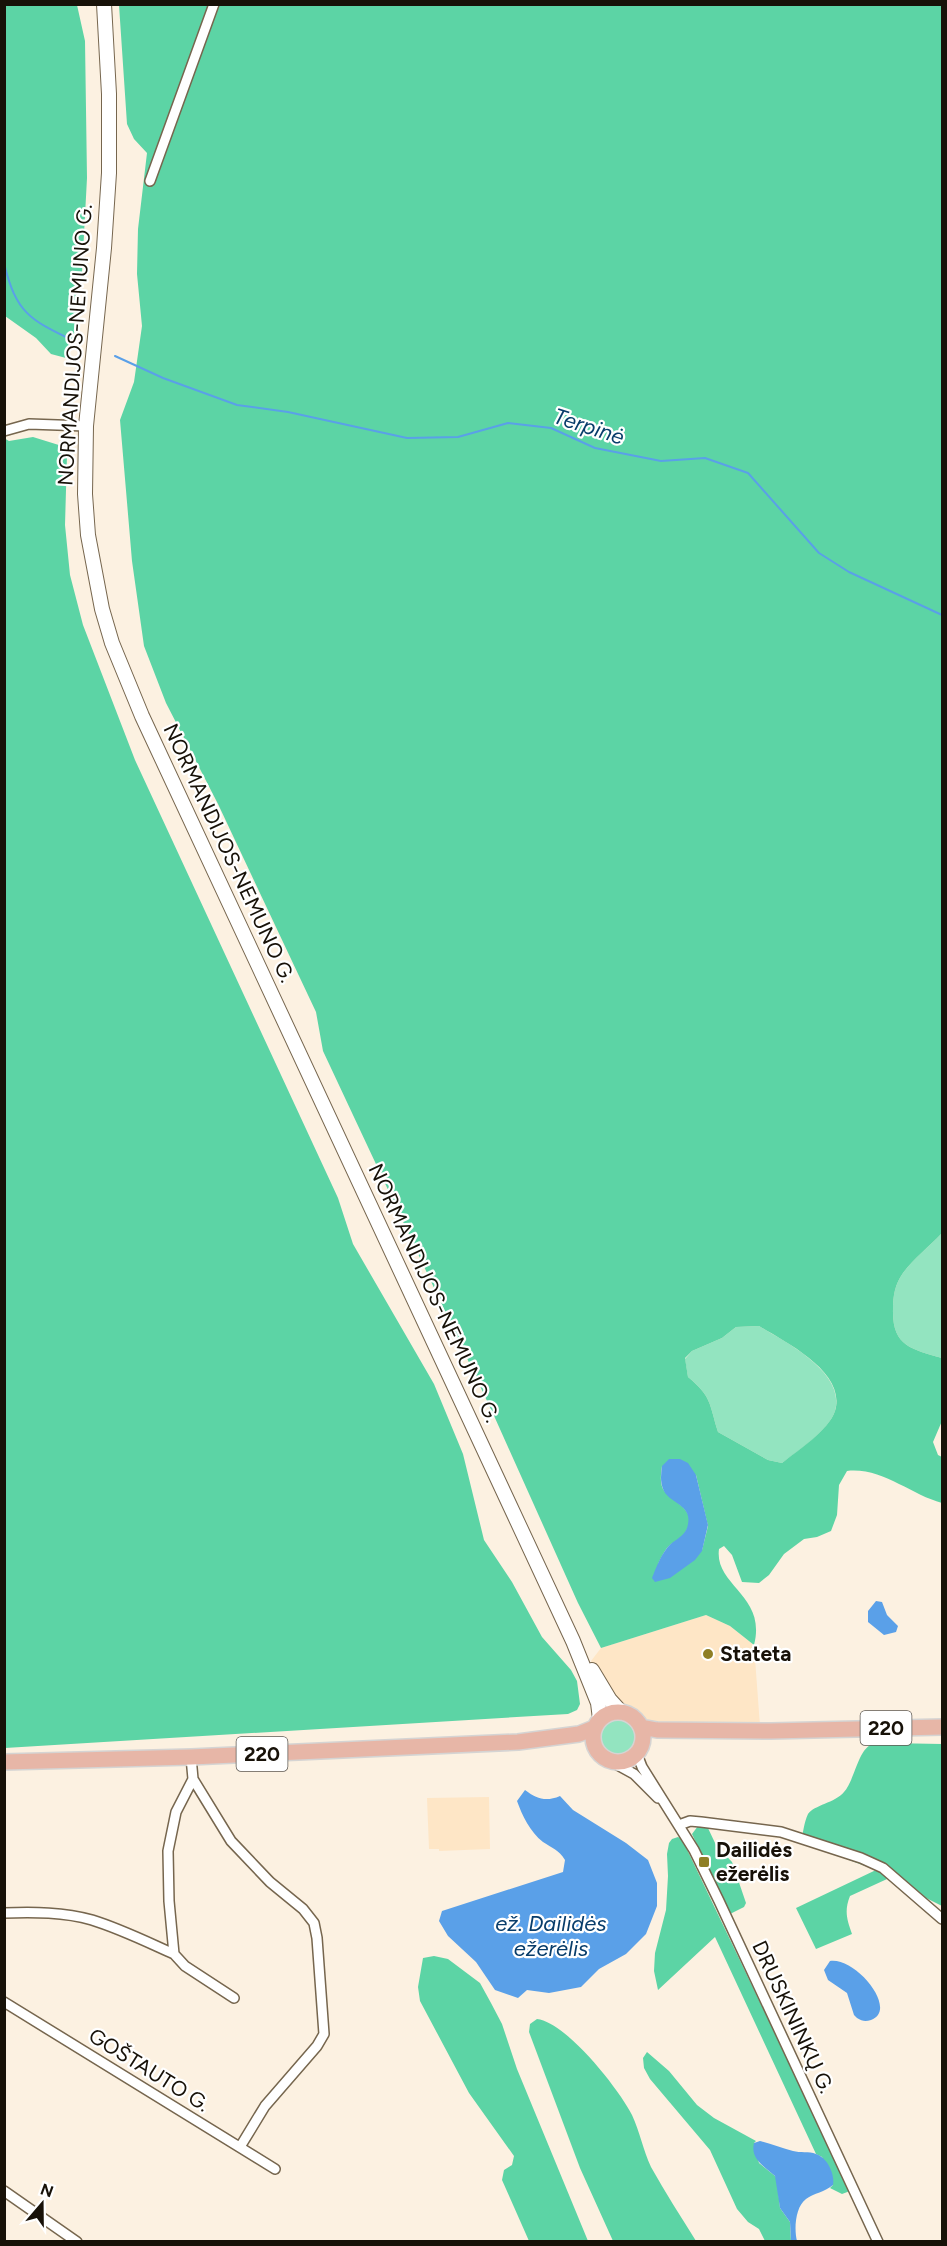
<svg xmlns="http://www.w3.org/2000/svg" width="947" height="2246" font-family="Figtree,sans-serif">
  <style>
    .built { fill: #fee6c6 }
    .green { fill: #93e4c0 }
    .forest { fill: #5cd4a5; fill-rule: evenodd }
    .water { fill: #5aa0e8 }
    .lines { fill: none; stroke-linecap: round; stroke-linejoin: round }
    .stream { stroke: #5aa0e8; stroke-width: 2 }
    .minor-casing { stroke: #76664e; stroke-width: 12 }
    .secondary-casing { stroke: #76664e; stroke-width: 16 }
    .primary-casing { stroke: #d5d4d3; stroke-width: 18 }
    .minor { stroke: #fff; stroke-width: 9 }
    .secondary { stroke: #fff; stroke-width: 14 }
    .primary { stroke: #e7b6a7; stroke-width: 15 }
    .poi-dot { fill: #8f7f25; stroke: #fff; stroke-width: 2 }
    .labels { text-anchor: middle; stroke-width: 4.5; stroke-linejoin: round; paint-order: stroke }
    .shield { fill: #fff; stroke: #5d5852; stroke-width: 1.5 }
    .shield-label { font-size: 20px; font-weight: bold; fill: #171108 }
    .street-label { font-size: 21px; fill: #171108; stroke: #fff }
    .poi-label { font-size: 21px; font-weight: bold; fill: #171108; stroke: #fff; text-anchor: start }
    .water-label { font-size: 22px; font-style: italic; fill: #083d6b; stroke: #fff }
  </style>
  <rect width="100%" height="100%" fill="#fcf1e1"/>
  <!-- built -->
  <path class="built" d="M706,1615L730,1626L754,1645L760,1726L645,1724L614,1699L591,1661L601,1648Z
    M489,1797L490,1849L439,1851V1849H429L427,1798Z"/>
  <!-- green -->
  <path class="green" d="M942,1233V1358C911,1349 892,1346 893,1309C893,1296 895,1284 903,1273C913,1259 930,1246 942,1233Z
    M759,1326C785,1342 846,1372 835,1411C829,1430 798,1451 782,1463L768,1460L718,1432C709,1403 712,1397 688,1377L685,1359L692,1351L722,1338L736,1327Z
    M599 1738a18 18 0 1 1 36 0a18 18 0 1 1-36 0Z"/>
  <!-- forest -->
  <path class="forest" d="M4,5H77L85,41L87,178L82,272L78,315L71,349L66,358L51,354L36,338L5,316Z
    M119,5H942V1233C930,1246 913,1259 903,1273C895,1284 893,1296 893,1309C892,1346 911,1349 942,1358V1421L933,1442L938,1455L942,1457V1503C911,1495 882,1467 847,1471L839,1485L837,1515L831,1531L817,1537L804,1539L784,1554L769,1575L759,1583L742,1582L732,1555L724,1546L719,1549C714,1586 767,1595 754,1645L730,1626L706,1615L601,1648L578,1603L495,1418L323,1051L316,1012L218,804L166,703L144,646L132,561L120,420L134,382L142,326L137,274L138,229L147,153L134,139L127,124ZM759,1326C785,1342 847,1372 835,1411C829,1430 797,1451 782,1463L768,1460L718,1432C709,1403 712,1397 688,1377L685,1358L692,1351L722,1338L736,1327ZM662,1466L696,1475L708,1526L702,1550L658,1564C661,1558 665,1549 670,1545C675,1541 682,1538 685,1533C699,1511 676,1504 665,1492C659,1485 661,1474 662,1466Z
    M33,437L62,446L67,455L65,525L70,575L83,625L135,760L338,1198L353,1244L434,1384L463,1454L484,1540L512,1582L542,1637L571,1670L577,1681L580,1704L577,1710L568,1714L5,1748L4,438L9,441Z
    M887,1743L942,1744V1906L926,1898L898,1874L850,1896C844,1911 847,1920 852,1934L816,1949L796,1908L876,1870L801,1842C803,1834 804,1822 808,1814C814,1805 835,1803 844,1792C855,1780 858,1748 873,1744C877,1743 882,1743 887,1743Z
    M698,1826H707L716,1845L732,1862L746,1903L744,1907L730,1914L692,1834Z
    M678,1837L682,1839L850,2191L842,2194L830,2188L833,2185L822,2157L816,2154L715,1937L658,1990L654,1971L655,1953L666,1910L668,1876L667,1854L669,1843L672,1839Z
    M434,1956L448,1959L480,1983L491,2003L502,2024L517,2069L588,2241H529L502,2180L504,2170L512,2165L514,2156L469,2093L420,2001L418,1987L423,1958Z
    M537,2019C566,2022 619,2089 632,2115C640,2132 643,2150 651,2167C665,2192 681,2217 696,2241H613L580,2168L529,2032L530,2024Z
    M647,2052L669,2071L697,2105L714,2118L756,2141L754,2143L759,2163L775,2176L777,2179L780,2208L790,2222L791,2241H765L759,2229L748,2222L737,2209L710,2150L650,2079L644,2068L643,2058Z"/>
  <!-- water -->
  <path class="water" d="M669,1459H680L688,1463L696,1475L708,1525L702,1551L695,1560L670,1578L655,1582L652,1578C656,1568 660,1557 667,1548C674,1539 686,1537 688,1524C692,1504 669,1504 663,1489C660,1481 661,1474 662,1466Z
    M876,1601L882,1602L887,1615L898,1626L896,1632L884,1635L868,1622V1611Z
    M525,1790C537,1799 546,1802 560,1796L573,1810L626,1843L648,1860L657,1883V1906L646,1934L626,1954L599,1969L581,1987L549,1993L527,1990L518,1998L495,1990L476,1962L448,1936L439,1921L442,1911L563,1872L565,1860C559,1850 552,1848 543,1842C530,1832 522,1815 517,1801Z
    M830,1961C856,1957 899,2010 871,2020C865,2022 862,2021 857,2018L854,2015L847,1993L828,1980L824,1970Z
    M760,2141C771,2144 782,2148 793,2151C800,2153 809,2151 816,2154C828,2158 835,2175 833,2185C825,2192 814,2193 806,2199C795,2207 794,2230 797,2241H791L790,2222L780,2208L775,2176C764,2166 750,2159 754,2143Z"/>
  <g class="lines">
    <!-- stream -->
    <path class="stream" d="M4,263C16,313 30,320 74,341
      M115,356L163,378L237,405L288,412L407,438L458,437L508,423L551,428L595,448L661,461L705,458L748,473L819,553L849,572L942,615"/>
    <defs>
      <path id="minor" d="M150,181L214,4
        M4,431L29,424L86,426
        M637,1754L642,1767L694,1850L719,1901L878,2242
        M191,1757L193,1779L176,1812L168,1851L169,1901L174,1954L185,1966L234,1998
        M614,1763L634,1774L658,1798
        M193,1779L231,1841L270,1882L303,1909L314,1923L317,1938L324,2034L317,2046L265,2106L240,2147
        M679,1825L690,1821L701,1822L781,1832L861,1858L883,1868L942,1919
        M4,1913C34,1912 64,1912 92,1920C121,1929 147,1942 174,1954
        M4,2002L275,2169
        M4,2191L77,2242"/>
      <path id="secondary" d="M104,4L109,94V173L104,248L86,426L85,494L88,535L102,609L112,643L142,716L573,1641L598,1703L600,1719
        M592,1670L610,1700L621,1712"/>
      <path id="primary" d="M593 1737a25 25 0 1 1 50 0a25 25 0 1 1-50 0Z
        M641,1727L657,1730L771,1731L942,1727
        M4,1762L191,1757L518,1742L579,1734L594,1728"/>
    </defs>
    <!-- minor casing -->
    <use href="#minor" class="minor-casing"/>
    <!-- secondary casing -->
    <use href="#secondary" class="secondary-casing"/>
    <!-- primary casing -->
    <use href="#primary" class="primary-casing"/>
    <!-- minor -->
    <use href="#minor" class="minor"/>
    <!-- secondary -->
    <use href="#secondary" class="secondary"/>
    <!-- primary -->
    <use href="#primary" class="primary"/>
  </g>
  <!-- markers -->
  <g class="poi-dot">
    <circle cx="708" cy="1654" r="6"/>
    <rect x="698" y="1856" width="12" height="12" rx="3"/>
  </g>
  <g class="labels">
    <!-- shield labels -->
    <g class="shield">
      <rect x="860.5" y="1711" width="51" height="34" rx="4.5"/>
      <rect x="236.5" y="1737" width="51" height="34" rx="4.5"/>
    </g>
    <g class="shield-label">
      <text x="886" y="1735">220</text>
      <text x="262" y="1761">220</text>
    </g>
    <!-- street labels -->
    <g class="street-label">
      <text transform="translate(75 345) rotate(-86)" y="7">NORMANDIJOS-NEMUNO G.</text>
      <text transform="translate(229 853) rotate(65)" y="7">NORMANDIJOS-NEMUNO G.</text>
      <text transform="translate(434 1293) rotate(65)" y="7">NORMANDIJOS-NEMUNO G.</text>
      <text transform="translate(793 2017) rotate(65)" y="7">DRUSKININKŲ G.</text>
      <text transform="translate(149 2070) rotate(32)" y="7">GOŠTAUTO G.</text>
    </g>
    <!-- poi labels -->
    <g class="poi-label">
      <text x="720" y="1661">Stateta</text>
      <text x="716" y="1857">Dailidės<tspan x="716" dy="24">ežerėlis</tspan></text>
    </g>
    <!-- water labels -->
    <g class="water-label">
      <text transform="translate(589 426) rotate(18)" y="8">Terpinė</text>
      <text x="551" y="1931">ež. Dailidės<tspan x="551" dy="25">ežerėlis</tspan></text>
    </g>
  </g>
  <!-- border -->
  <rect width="947" height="2246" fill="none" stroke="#171108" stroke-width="12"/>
  <!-- north arrow -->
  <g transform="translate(42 2204) rotate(20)" stroke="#ffffff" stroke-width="4.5" paint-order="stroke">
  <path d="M0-4.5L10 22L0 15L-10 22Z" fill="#171108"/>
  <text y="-9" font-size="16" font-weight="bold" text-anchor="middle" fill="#171108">N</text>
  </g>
</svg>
